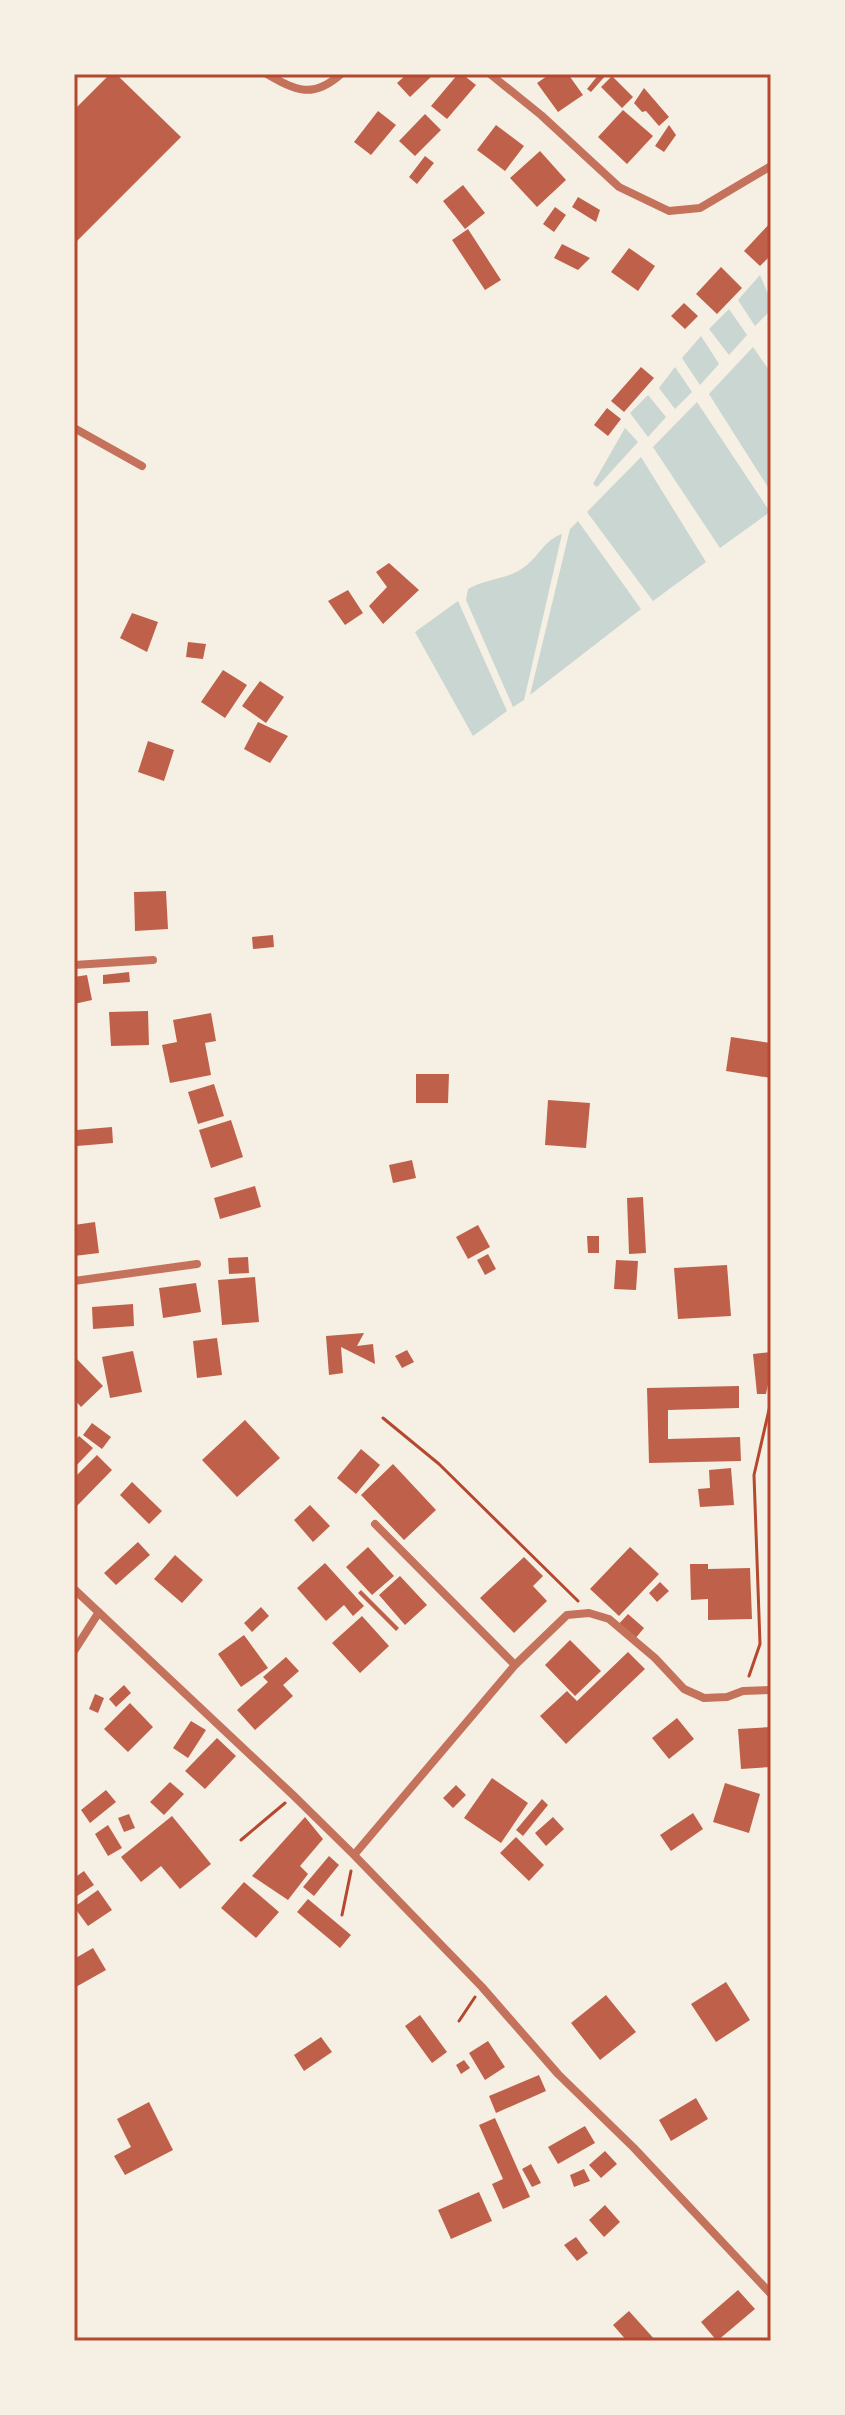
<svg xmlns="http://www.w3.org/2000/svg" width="845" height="2415" font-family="'Sofia Sans Condensed',sans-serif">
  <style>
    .water { fill: #c9d6d2 }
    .building { fill: #bf614a }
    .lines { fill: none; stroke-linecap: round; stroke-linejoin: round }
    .path { stroke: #b5482f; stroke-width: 3 }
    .minor { stroke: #c5725c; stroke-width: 8 }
    .neatline { fill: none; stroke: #b5482f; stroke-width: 3 }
  </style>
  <rect width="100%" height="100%" fill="#f6efe4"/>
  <!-- water -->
  <path class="water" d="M760,275L771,301V310L755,326L738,300Z
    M729,309L747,335L729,355L709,329Z
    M701,336L719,364L700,385L682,358Z
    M753,347L771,373V492L709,394Z
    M675,367L692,392L675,409L659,388Z
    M648,395L666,417L648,437L630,413Z
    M697,402L770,512L720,548L653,447Z
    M625,428L638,442L597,487L593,484Z
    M641,457L706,562L653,601L587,512Z
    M578,521L641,609L530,695L570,529Z
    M562,534L524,700L513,707L466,600L468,589C487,578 511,580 528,564C541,553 544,541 562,534Z
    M458,601L507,711L473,736L415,632Z"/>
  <!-- building -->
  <path class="building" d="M110,74H116L181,137L74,244V110Z
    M407,74H434L410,97L397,83Z
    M458,74H462L476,85L447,119L431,106Z
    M550,74H568L583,95L558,112L537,83Z
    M599,74H607L591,92L587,89Z
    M612,76L633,97L622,108L601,87Z
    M644,88L669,117L659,126L646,111L642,112L634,103Z
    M623,110L653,136L627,164L598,137Z
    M378,111L396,125L371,155L354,142Z
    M425,114L441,130L415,156L399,141Z
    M496,125L524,146L505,171L477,150Z
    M669,125L676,135L664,152L655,146Z
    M540,151L566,180L537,207L510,178Z
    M425,156L434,163L417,184L409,177Z
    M463,185L485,213L465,229L443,201Z
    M578,197L600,210L596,222L572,207Z
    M555,207L566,215L554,232L543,224Z
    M771,222V255L760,266L744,251Z
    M468,229L501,280L485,290L452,240Z
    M562,244L590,258L578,270L554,258Z
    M629,248L655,266L638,291L611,272Z
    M721,267L742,288L717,314L696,294Z
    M684,303L698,316L685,329L671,316Z
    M641,367L654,378L624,412L611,401Z
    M607,408L621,419L608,436L594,425Z
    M389,563L419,590L383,624L369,606L387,587L376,572Z
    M348,590L363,613L345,625L328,601Z
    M132,613L158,622L147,652L120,638Z
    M188,642L206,644L203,659L186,657Z
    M223,670L247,685L225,718L201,702Z
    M260,681L284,697L266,723L242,706Z
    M258,722L288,736L270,763L244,749Z
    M148,741L174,750L164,781L138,772Z
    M166,891L168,929L135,931L134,892Z
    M273,935L274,947L253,949L252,937Z
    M129,972L130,982L103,984V975Z
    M87,975L92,1000L74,1004V977Z
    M148,1011L149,1045L111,1046L109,1012Z
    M211,1013L216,1041L205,1043L211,1075L170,1083L162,1045L177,1042L173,1020Z
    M731,1037L771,1043V1078L726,1071Z
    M416,1074H449L448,1103H416Z
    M214,1084L224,1116L198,1124L188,1092Z
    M548,1100L590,1103L586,1148L545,1145Z
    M231,1120L243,1157L211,1168L199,1130Z
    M112,1127L113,1143L77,1146L76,1130Z
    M412,1160L416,1178L393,1183L389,1165Z
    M255,1186L261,1207L220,1219L214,1198Z
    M643,1197L646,1253L629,1254L627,1198Z
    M95,1222L99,1253L74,1256V1225Z
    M478,1225L490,1247L468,1259L456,1237Z
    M587,1236H599V1253H588Z
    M488,1254L496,1269L485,1275L477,1260Z
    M248,1257L249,1273L229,1274L228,1258Z
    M616,1260L638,1261L636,1290L614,1289Z
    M727,1265L731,1316L678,1319L674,1268Z
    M255,1277L259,1322L222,1325L218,1280Z
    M196,1283L201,1312L163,1318L159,1288Z
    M133,1304L134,1326L93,1329L92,1307Z
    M364,1333L357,1346L373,1344L375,1364L341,1347L343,1373L329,1375L326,1336Z
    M217,1338L222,1375L197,1378L193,1341Z
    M407,1350L414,1362L402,1368L395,1356Z
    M133,1351L142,1392L110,1398L102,1357Z
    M771,1352V1370L766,1394H757L753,1354Z
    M74,1356L103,1386L81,1407L74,1399Z
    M739,1386V1408L668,1410V1439L740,1437L741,1461L649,1463L647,1388Z
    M245,1420L280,1458L237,1497L202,1460Z
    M92,1423L111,1437L102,1449L83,1435Z
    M79,1436L93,1448L74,1468V1442Z
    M361,1449L380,1465L356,1494L337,1478Z
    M97,1455L112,1470L74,1509V1478Z
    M393,1464L436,1510L404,1540L361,1495Z
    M731,1468L734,1505L700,1507L698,1489L710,1488L709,1470Z
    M132,1482L162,1511L149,1524L120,1495Z
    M310,1505L330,1526L313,1542L294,1520Z
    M138,1542L150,1555L116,1585L104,1573Z
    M368,1547L394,1576L372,1595L346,1567Z
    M630,1547L659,1574L619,1616L590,1589Z
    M175,1555L203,1580L182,1603L154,1579Z
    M524,1557L543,1576L533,1586L547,1601L514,1633L480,1598Z
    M325,1563L364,1606L353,1616L344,1605L326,1621L297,1588Z
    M690,1564H708V1569L750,1568L752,1619L708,1620V1599L691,1600Z
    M400,1576L427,1605L405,1625L379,1595Z
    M660,1582L669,1591L657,1602L649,1593Z
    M361,1590L399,1628L396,1631L358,1593Z
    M261,1607L269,1616L252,1632L244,1623Z
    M628,1614L644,1628L634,1640L617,1626Z
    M362,1616L389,1646L360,1673L332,1643Z
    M244,1635L268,1668L241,1687L218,1654Z
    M570,1640L601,1671L575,1696L545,1665Z
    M628,1652L645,1669L566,1744L540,1716L567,1691L577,1701Z
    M286,1657L299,1671L283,1685L293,1696L255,1730L237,1710L268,1682L263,1677Z
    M124,1685L131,1693L116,1707L109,1699Z
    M95,1694L104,1698L98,1713L89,1709Z
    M130,1703L153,1727L128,1752L104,1729Z
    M677,1718L694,1739L669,1759L652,1738Z
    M191,1721L206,1730L188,1758L173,1748Z
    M771,1727V1767L741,1769L738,1729Z
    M217,1738L236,1756L205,1789L185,1771Z
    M492,1778L528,1803L501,1843L464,1818Z
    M170,1782L184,1794L164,1815L150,1802Z
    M725,1783L760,1794L749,1833L713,1822Z
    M456,1785L466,1795L453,1808L443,1798Z
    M106,1790L116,1802L90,1823L81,1810Z
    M542,1799L548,1805L523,1836L516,1830Z
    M693,1813L703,1829L671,1851L660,1835Z
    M129,1814L135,1828L124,1832L118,1818Z
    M172,1816L211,1864L180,1889L161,1866L141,1882L121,1857Z
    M305,1817L323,1839L300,1866L308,1874L288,1900L252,1876Z
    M553,1817L564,1829L546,1846L535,1833Z
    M108,1825L122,1848L108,1856L95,1834Z
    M516,1837L544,1865L529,1881L500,1853Z
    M329,1856L339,1865L314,1896L303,1887Z
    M84,1871L94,1885L74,1898V1878Z
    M244,1882L279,1912L256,1938L221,1908Z
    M98,1890L112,1910L88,1926L74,1907Z
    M308,1899L351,1935L340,1948L297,1912Z
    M93,1948L106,1970L74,1988V1959Z
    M726,1982L750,2020L716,2042L691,2004Z
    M606,1995L636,2032L600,2060L571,2023Z
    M420,2015L447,2052L432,2063L405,2026Z
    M321,2037L332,2052L304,2071L294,2055Z
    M488,2041L505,2067L485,2080L469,2053Z
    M464,2060L470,2068L461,2074L456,2065Z
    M539,2075L546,2091L496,2113L489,2096Z
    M696,2098L708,2119L671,2141L659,2120Z
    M149,2102L173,2150L125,2175L114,2156L131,2147L117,2119Z
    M495,2118L530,2197L503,2209L492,2184L503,2179L479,2125Z
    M585,2126L595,2143L558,2164L548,2147Z
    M605,2151L617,2164L601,2178L589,2165Z
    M531,2164L541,2183L532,2187L522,2169Z
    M584,2169L590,2181L574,2187L570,2175Z
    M479,2192L492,2221L451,2239L438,2210Z
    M605,2205L620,2222L604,2237L589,2220Z
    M576,2237L588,2253L577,2261L564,2245Z
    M738,2290L755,2309L717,2341L701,2322Z
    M629,2311L656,2341H627L613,2325Z"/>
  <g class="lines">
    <!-- path -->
    <path class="path" d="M383,1418L439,1464L578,1601
      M749,1676L760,1644L754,1475L771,1401
      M241,1840L285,1803
      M342,1915L351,1871
      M459,2021L475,1997"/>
    <!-- minor -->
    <path class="minor" d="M267,74C296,91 313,99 341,74
      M490,74L541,115L619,187L669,211L700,208L771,166
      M74,428L142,466
      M74,965L153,960
      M74,1281L197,1264
      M375,1524L515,1665
      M74,1589L294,1796L354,1855L482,1987L558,2074L634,2148L771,2294
      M74,1651L99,1612
      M354,1855L515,1665L567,1615L589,1613L609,1619L655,1658L684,1689L704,1698L727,1697L743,1691L771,1690"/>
  </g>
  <!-- border -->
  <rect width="845" height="2415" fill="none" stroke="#f6efe4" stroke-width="152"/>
  <rect x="76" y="76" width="693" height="2263" class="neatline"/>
</svg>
